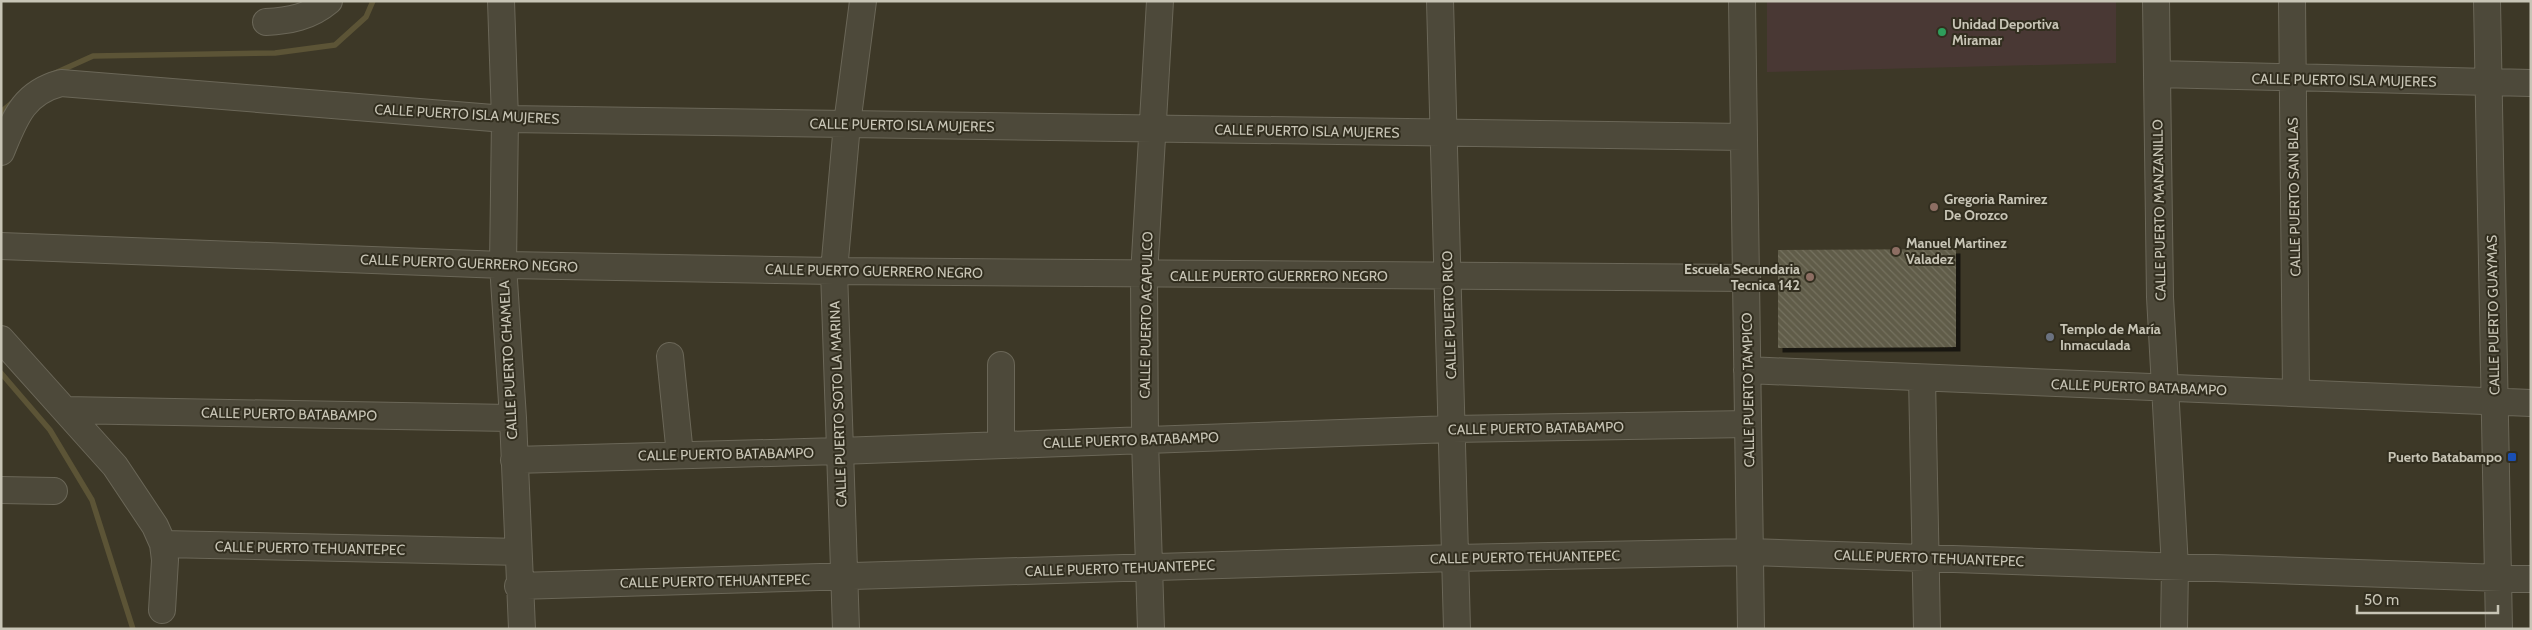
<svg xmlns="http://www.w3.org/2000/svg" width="2532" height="630" font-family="Cabin,sans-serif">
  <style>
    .park { fill: #493834 }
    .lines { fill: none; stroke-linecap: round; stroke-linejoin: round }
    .stream { stroke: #5c5436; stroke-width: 5.5 }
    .building { fill: url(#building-back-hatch); filter: url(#shadow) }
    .minor-casing { stroke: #6b6758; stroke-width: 28 }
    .minor { stroke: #4d493a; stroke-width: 26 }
    .leisure-dot { fill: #2e9e5b; stroke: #322e1f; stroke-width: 2 }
    .education-dot { fill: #8d6e63; stroke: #322e1f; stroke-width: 2 }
    .worship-dot { fill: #6b7280; stroke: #322e1f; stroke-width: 2 }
    .transit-dot { fill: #1a4fb4; stroke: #322e1f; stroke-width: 2 }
    .labels { text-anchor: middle; stroke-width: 4; stroke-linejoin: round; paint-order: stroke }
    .poi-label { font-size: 14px; font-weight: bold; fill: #c8c5b6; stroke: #322e1f; text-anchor: start }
    .street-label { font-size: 14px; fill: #c8c5b6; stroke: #322e1f }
  </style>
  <defs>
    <pattern id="building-back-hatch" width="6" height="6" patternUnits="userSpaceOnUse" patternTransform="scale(1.25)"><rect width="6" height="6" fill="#605c48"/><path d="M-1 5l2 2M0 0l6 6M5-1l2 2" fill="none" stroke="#757260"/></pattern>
    <filter id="shadow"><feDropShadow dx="4.5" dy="4.5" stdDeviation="0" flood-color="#0009"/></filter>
  </defs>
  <rect width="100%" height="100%" fill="#3d3827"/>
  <!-- park -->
  <path class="park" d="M1767,1H2116V63L1767,72Z"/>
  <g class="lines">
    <!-- stream -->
    <path class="stream" d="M53,74L93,56L275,53L335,45L366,17L373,1
      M1,112L13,102
      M1,373L50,430L92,500L133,629"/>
  </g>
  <!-- building -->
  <path class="building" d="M1956,249V347L1778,348V250Z"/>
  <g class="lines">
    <defs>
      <path id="minor" d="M501,1L505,119L503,265L513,418L522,629
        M1440,1L1457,629
        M1742,1L1751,629
        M2156,1L2160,297L2175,567L2174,629
        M2292,1L2296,392
        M2487,1L2499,629
        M266,22C289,21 310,17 329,1
        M2157,74L2531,83
        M1,152C15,118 23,93 61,83L505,119L1744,137
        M1,246L503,265L834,271L1747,278
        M1,339L115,466L155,526L163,544L165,560L162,610
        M670,356L680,455
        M1001,365V445
        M1747,370L2531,403
        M1922,378L1927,629
        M65,410L513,418
        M514,460L839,451L1452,429L1748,424
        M1,490L54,491
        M163,544L517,552
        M518,586L1456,558L1750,552L2531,579
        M846,629L834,271L847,124L863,1
        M1151,629L1145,440L1144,275L1160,1"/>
    </defs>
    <!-- minor casing -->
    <use href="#minor" class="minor-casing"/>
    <!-- minor -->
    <use href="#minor" class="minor"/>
  </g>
  <!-- markers -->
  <circle class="leisure-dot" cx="1942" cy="32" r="5"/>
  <g class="education-dot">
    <circle cx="1934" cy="207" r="5"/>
    <circle cx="1896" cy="251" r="5"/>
    <circle cx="1810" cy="277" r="5"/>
  </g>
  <circle class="worship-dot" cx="2050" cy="337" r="5"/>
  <rect class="transit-dot" x="2507" y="452" width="10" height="10" rx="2.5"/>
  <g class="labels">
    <!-- poi labels -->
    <g class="poi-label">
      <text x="1952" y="29">Unidad Deportiva<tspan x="1952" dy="16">Miramar</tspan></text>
      <text x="1944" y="204">Gregoria Ramirez<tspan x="1944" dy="16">De Orozco</tspan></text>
      <text x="1906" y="248">Manuel Martinez<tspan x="1906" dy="16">Valadez</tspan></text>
      <text x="1800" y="274" text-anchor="end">Escuela Secundaria<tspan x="1800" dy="16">Tecnica 142</tspan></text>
      <text x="2060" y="334">Templo de María<tspan x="2060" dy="16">Inmaculada</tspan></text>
      <text x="2502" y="462" text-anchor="end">Puerto Batabampo</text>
    </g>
    <!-- street labels -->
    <g class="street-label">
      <text transform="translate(2344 80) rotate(1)" y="5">CALLE PUERTO ISLA MUJERES</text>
      <text transform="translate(467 114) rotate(3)" y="5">CALLE PUERTO ISLA MUJERES</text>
      <text transform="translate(902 125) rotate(1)" y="5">CALLE PUERTO ISLA MUJERES</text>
      <text transform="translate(1307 131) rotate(1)" y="5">CALLE PUERTO ISLA MUJERES</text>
      <text transform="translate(2294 197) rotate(-91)" y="5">CALLE PUERTO SAN BLAS</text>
      <text transform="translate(2159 210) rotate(-91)" y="5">CALLE PUERTO MANZANILLO</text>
      <text transform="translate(469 263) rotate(2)" y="5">CALLE PUERTO GUERRERO NEGRO</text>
      <text transform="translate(874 271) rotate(1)" y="5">CALLE PUERTO GUERRERO NEGRO</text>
      <text x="1279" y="281">CALLE PUERTO GUERRERO NEGRO</text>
      <text transform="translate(1146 315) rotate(-89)" y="5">CALLE PUERTO ACAPULCO</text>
      <text transform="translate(1449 315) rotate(-92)" y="5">CALLE PUERTO RICO</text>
      <text transform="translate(2493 315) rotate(-91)" y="5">CALLE PUERTO GUAYMAS</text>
      <text transform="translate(508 360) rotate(-93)" y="5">CALLE PUERTO CHAMELA</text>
      <text transform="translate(2139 387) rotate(2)" y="5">CALLE PUERTO BATABAMPO</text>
      <text transform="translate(1748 390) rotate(-91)" y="5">CALLE PUERTO TAMPICO</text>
      <text transform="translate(838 404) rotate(-92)" y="5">CALLE PUERTO SOTO LA MARINA</text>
      <text transform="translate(289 414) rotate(1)" y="5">CALLE PUERTO BATABAMPO</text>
      <text transform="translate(1536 428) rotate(-1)" y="5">CALLE PUERTO BATABAMPO</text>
      <text transform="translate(1131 440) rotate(-2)" y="5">CALLE PUERTO BATABAMPO</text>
      <text transform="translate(726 454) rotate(-1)" y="5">CALLE PUERTO BATABAMPO</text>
      <text transform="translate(310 548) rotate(1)" y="5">CALLE PUERTO TEHUANTEPEC</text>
      <text transform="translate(1525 557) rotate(-1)" y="5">CALLE PUERTO TEHUANTEPEC</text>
      <text transform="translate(1929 558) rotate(2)" y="5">CALLE PUERTO TEHUANTEPEC</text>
      <text transform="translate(1120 568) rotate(-2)" y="5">CALLE PUERTO TEHUANTEPEC</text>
      <text transform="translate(715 581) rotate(-1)" y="5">CALLE PUERTO TEHUANTEPEC</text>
    </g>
  </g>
  <!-- border -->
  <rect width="2532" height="630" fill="none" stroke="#c8c5b6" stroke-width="5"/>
  <!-- scale -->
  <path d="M2357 605v8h141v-8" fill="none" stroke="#c8c5b6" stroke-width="2.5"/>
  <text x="2364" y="605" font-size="15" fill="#c8c5b6" stroke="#322e1f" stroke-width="4" paint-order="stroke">50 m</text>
</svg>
